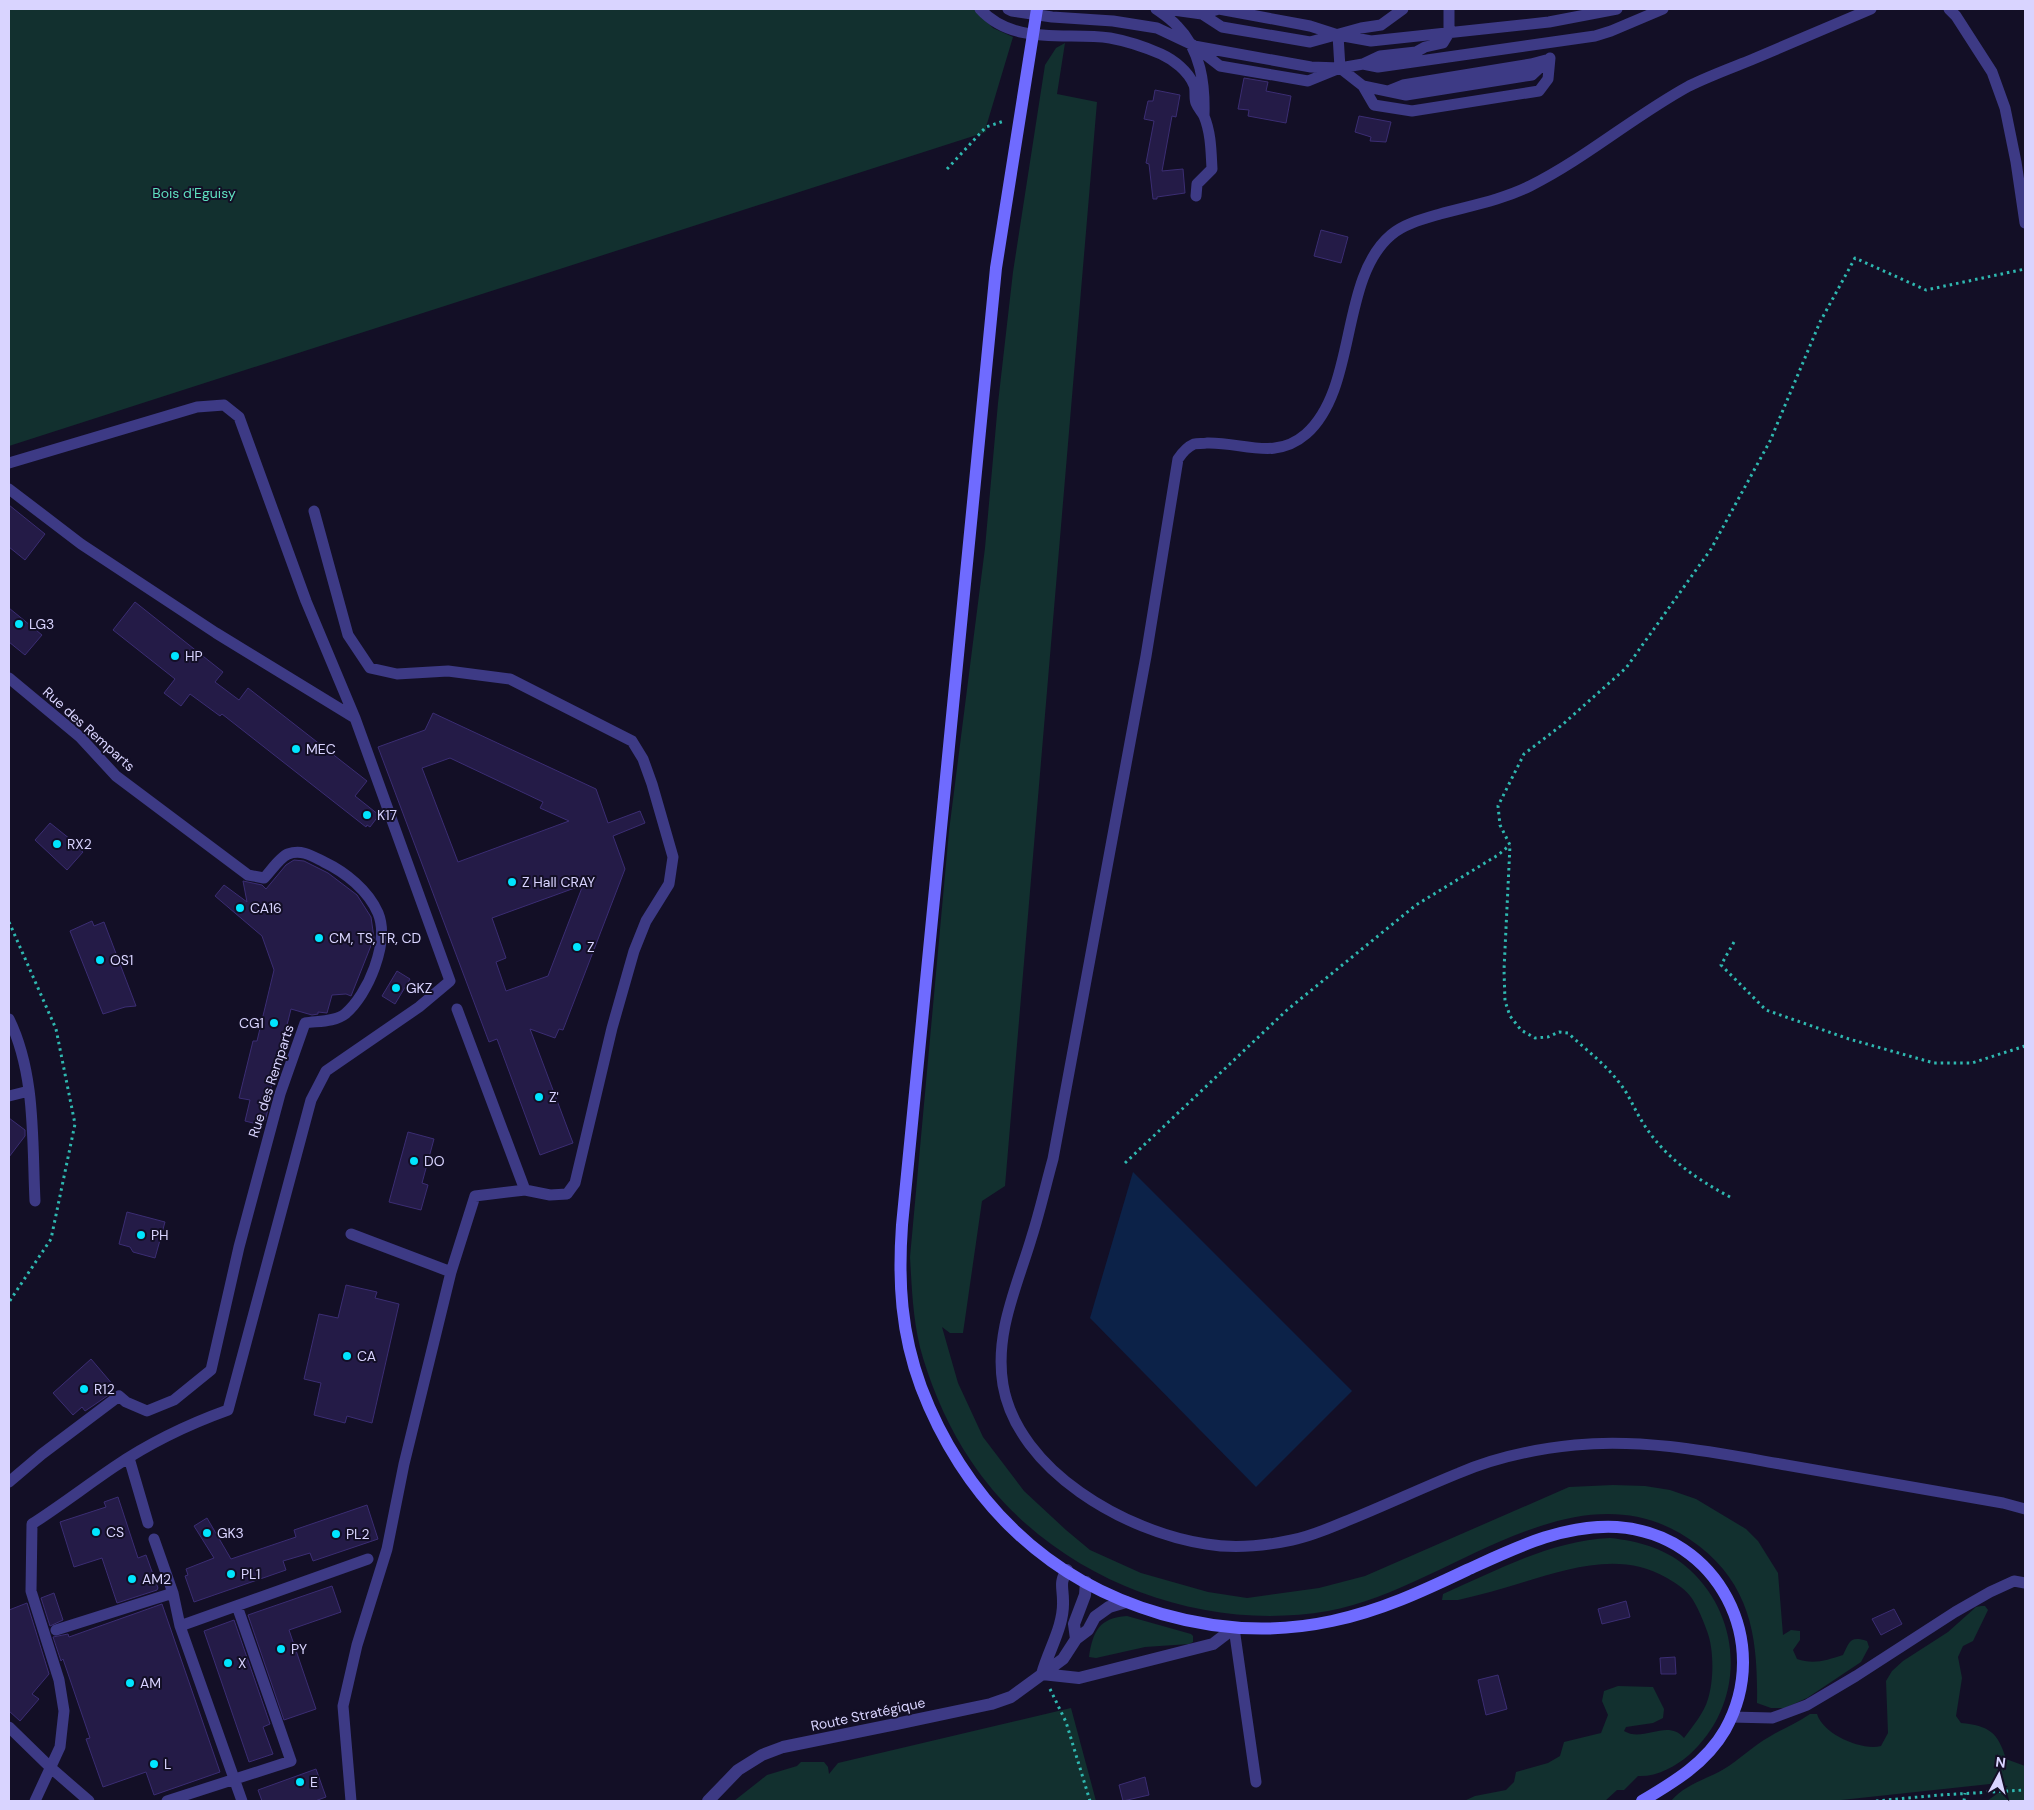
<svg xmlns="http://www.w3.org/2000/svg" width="2034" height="1810" font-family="'DM Sans',sans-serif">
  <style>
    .green { fill: #12302f }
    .water { fill: #0c2248 }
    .building { fill: #241b47; stroke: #3b2d73; fill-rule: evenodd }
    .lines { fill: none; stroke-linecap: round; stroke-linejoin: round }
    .path { stroke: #2fb8b0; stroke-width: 3; stroke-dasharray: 2.5 4; stroke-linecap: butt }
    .service { stroke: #3d3a85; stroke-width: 11 }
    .tertiary { stroke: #3d3a85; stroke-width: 12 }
    .secondary { stroke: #6f6bff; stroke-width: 12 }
    .poi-dot { fill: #00e5ff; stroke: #130f26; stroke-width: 2 }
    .labels { text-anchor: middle; stroke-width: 4; stroke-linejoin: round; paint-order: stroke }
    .park-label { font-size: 14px; fill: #5fe0c0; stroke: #130f26 }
    .poi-label { font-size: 14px; fill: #d9d4ff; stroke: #130f26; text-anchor: start }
    .street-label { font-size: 14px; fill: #d9d4ff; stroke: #130f26 }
  </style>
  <rect width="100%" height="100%" fill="#130f26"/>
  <!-- green -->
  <path class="green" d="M9,9H974L993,28L1013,37L986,127V132L9,446Z
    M1065,43L1057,94L1097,102L1005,1186L982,1201L963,1333H950L942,1327L958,1383L983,1437L1024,1491L1066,1530L1090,1550L1141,1573L1208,1592L1247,1598L1319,1588L1365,1576L1569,1487L1613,1485L1645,1486L1670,1490L1696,1499L1746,1529L1758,1541L1778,1573L1783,1635L1791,1630L1800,1631V1640L1793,1650L1797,1659C1814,1665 1827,1660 1843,1655C1850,1641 1850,1636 1867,1641L1869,1647L1861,1662L1807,1698L1785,1708H1771L1757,1703C1758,1641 1752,1587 1699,1546C1579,1453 1449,1590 1328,1611C1195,1634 1047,1575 971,1461C950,1430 934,1394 923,1358C913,1325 912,1291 910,1257L949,831L985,548L998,403L1013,272L1045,65L1056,48Z
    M1610,1538C1639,1541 1668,1549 1690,1570C1744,1620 1745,1705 1689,1755C1675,1767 1656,1777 1638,1776L1624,1790H1617L1605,1801H1464L1475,1796L1506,1790L1514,1782L1516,1772L1548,1763L1560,1756L1564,1742L1601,1733L1608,1715L1602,1701L1604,1691L1618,1686L1653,1687L1664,1709L1663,1718L1653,1723L1626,1727L1624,1731C1643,1743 1668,1718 1684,1738C1693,1726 1704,1713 1708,1699C1714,1680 1714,1649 1707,1631C1703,1620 1699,1610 1693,1600C1687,1590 1677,1584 1667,1578C1622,1551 1570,1568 1524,1582C1502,1589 1480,1595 1458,1600H1442L1443,1594C1498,1570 1550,1541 1610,1538Z
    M1981,1606H1985L1988,1610L1973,1641L1963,1646L1958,1657L1962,1678L1956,1716L1961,1723C1989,1726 1998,1732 2006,1759L2025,1766V1801H1987L2008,1786L1990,1784L1832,1801H1671C1684,1785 1707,1779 1724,1769C1739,1760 1753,1746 1769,1737C1782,1729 1797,1723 1810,1714H1817C1823,1734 1861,1751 1881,1746L1888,1733L1886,1681L1892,1671L1903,1661L1948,1632L1976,1607Z
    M1127,1616L1191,1634L1193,1636V1642L1189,1644L1145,1647L1096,1658L1089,1657C1093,1631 1099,1618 1127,1616Z
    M1071,1708L1096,1801H734L767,1775L797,1766L801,1762H824L828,1767L829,1774L838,1763Z"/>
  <!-- water -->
  <path class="water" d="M1133,1172L1352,1391L1256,1487L1090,1318Z"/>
  <!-- building -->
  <path class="building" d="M1244,78L1268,82L1266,91L1291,96L1286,123L1248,116L1249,110L1238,109Z
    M1155,90L1180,95L1176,117L1172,116L1162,171L1183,169L1185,193L1157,197V199H1153L1149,164L1146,163L1154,121L1144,119L1148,101H1153Z
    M1359,116L1391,122L1386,142L1370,141L1371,137L1355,132Z
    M1321,230L1348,237L1341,263L1314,256Z
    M9,505L45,534L25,560L9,547Z
    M135,602L223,672L215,682L239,700L248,688L367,781L355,796L379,815L370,827L367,825L366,827L222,714L220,716L190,694L181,706L164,693L175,679L113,630Z
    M9,608L42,635L25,655L9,642Z
    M433,713L596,789L608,823L640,811L645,823L613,836L625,869L563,1030L559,1029L555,1038L530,1029L573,1143L540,1155L497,1039L489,1042L378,747L425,730ZM450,758L543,802L540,808L569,821L458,862L422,768ZM583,885L548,976L506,991L496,962L506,958L492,918Z
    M50,823L80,847L79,849L83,852L67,870L35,840Z
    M294,860L304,861L328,873L357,895L371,917L374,938L351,996L346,994L332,995L327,1013L318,1012V1014L312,1015L291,1009L268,1101L270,1102L265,1121H262L261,1125L245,1121L250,1100L239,1098L253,1041H257L274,970L262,936L215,896L224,885L247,902L243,881L262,885L266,889L286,865Z
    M92,921L94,926L104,922L136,1006L125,1007L103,1014L70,931Z
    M397,971L410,979L395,1004L382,996Z
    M9,1118L25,1130V1136L9,1157Z
    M408,1132L434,1139L422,1183L428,1185L421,1210L389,1202Z
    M127,1212L165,1222L155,1258L133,1252L130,1247L119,1244Z
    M346,1285L377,1292L375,1298L399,1304L372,1423L347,1416L345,1423L314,1415L321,1383L304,1379L319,1314L338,1318Z
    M91,1359L114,1386L108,1392L110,1394L94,1405L85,1411L82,1407L73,1415L53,1393Z
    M118,1497L138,1558L146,1555L158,1588L157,1590L117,1603L102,1558L74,1567L60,1522L106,1507L104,1502Z
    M367,1505L378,1539L313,1561L310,1553L283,1561L286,1570L194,1602L185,1576L188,1575L186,1569L214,1558L194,1526L207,1518L231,1559L296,1537L294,1530Z
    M332,1586L341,1612L289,1630L316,1709L284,1720L248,1615Z
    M54,1593L63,1620L50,1626L41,1598Z
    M1626,1601L1630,1617L1602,1624L1598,1609Z
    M27,1603L49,1674L32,1694L39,1699L20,1721L9,1711V1610Z
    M162,1604L220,1772L154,1795L146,1772L103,1787L86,1739L90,1738L63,1659L61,1661L53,1637L68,1634L69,1637Z
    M1894,1609L1902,1624L1881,1635L1872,1619Z
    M234,1620L270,1724L263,1727L273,1754L249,1762L204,1631Z
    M1675,1657L1676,1674H1661L1660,1658Z
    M1498,1675L1507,1709L1486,1715L1478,1680Z
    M316,1769L326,1797L315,1801H262L258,1790Z
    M1145,1777L1149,1795L1123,1801L1119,1785Z"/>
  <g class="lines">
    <!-- path -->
    <path class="path" d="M947,169L986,127L1004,121
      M9,922L56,1029L75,1124L51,1239L9,1302
      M1734,942L1721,965L1766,1010L1849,1039L1934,1063H1972L2025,1046
      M1125,1163L1287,1010L1416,905L1498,855L1510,845
      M1730,1197C1695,1178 1665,1158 1643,1123C1634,1109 1629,1094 1618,1081C1604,1063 1585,1049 1568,1033L1559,1032L1548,1037L1535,1038L1521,1030L1510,1016L1505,1001L1504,970L1510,845L1500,825L1498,806L1524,754L1562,725L1626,668L1711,549L1770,441L1820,322L1855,258L1926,290L2025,269
      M1050,1689L1066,1722L1090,1801
      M1876,1801L1940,1795L2025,1790
      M1964,1801L1965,1793"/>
    <!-- service -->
    <path class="service" d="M980,9C1014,46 1065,32 1110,38C1127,41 1145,47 1161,54C1174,60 1188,71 1194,85C1196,90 1194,98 1196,103C1198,108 1202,112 1204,116C1211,133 1211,151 1212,169L1197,184L1196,196
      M1008,9L1012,11L1052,17L1113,21L1157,28L1193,45L1220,66L1308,81L1340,68L1363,64L1380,56L1416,52L1425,47L1443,43L1449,33V9
      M1156,9C1163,14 1171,19 1177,26C1201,50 1205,84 1204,116
      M1166,9L1202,14L1219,9L1310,26L1338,35L1371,41L1549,22L1617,9
      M1871,9C1831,26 1791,43 1751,60C1731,68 1709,76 1689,86C1634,116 1586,158 1530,186C1502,200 1469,206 1440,214C1423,219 1404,224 1391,235C1339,279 1358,388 1306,434C1275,461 1243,442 1207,443C1203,444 1198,443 1194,444C1187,447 1182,453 1178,459L1146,656L1053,1159C1046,1184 1040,1211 1032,1236C1018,1284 994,1333 1003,1385C1018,1471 1126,1532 1206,1544C1234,1549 1264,1546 1292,1540C1312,1536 1330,1528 1349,1520C1386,1505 1422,1488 1459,1473C1496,1457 1535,1449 1575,1445C1646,1438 1717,1453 1786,1465C1858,1478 1931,1490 2003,1503L2025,1509
      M1949,9L1956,16L1992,72L2005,108L2016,162L2025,223
      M1202,14L1222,27L1310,42L1361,28L1381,25L1403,9
      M1338,35L1340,68
      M1194,46L1311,67L1340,68L1363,86L1406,95L1532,75L1550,58
      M1363,64L1378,67L1595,36L1611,31L1663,9
      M1363,86L1374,105L1412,111L1539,91L1548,79L1550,58
      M1388,91L1403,85L1531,64L1546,60
      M9,463L197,407L224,405L239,417L306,601L355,718
      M9,489L81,544L216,633L355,718L450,981L419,1007L326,1071L311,1100L228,1410C189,1424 148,1444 114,1467C86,1486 60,1506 32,1524L31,1591L59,1680L64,1711L60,1747L35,1801
      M314,511L348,635L370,668L397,674L448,671L510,679L632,741L643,759L652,784L673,857L669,884L646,921L634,951L612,1028L575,1183L567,1194L550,1195L525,1190L475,1196L451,1272L404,1464L387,1549L357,1645L343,1706L351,1801
      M9,678L80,737L116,776L248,875L264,878C270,872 280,857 288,854C302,849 312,856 324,862C345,872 368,890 378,913C390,942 368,995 345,1014C335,1022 317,1021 305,1023L280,1094L239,1247L211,1370L174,1400L147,1411L126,1402L119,1396L42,1454L9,1482
      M457,1009L525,1190
      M9,1019C36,1074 32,1141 35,1201
      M9,1096L29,1091
      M351,1234L451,1272
      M129,1458L148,1523
      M154,1539L173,1593L180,1626L242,1801
      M180,1626L368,1559
      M1234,1628L1256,1782
      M56,1630L173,1593
      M1731,1717L1772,1718L1807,1705L1856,1676L1955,1612L1990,1592L2014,1581L2025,1583
      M9,1727L51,1768L89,1801
      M167,1801L291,1761L237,1606"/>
    <!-- tertiary -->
    <path class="tertiary" d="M1076,1639L1074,1624L1085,1595L1086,1582
      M1042,1674L1079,1678L1213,1644L1234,1628
      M1042,1674C1049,1649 1064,1626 1063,1601C1063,1587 1059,1583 1067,1570
      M708,1801L738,1770L762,1755L783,1747L896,1724L991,1704L1011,1697L1063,1659L1076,1639L1088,1630L1095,1617L1109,1607L1126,1602"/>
    <!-- secondary -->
    <path class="secondary" d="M1037,9L996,268L902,1225C898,1282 901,1333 921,1387C941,1440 973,1491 1014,1530C1096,1609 1221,1645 1332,1621C1380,1611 1423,1591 1467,1570C1515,1548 1563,1524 1617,1527C1718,1534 1774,1643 1725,1730C1706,1763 1674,1782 1642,1801"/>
  </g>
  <!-- markers -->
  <g class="poi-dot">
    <circle cx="19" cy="624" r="5"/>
    <circle cx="175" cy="656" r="5"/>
    <circle cx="296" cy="749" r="5"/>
    <circle cx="367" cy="815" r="5"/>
    <circle cx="57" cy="844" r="5"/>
    <circle cx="512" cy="882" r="5"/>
    <circle cx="240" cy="908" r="5"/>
    <circle cx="319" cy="938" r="5"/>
    <circle cx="577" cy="947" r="5"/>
    <circle cx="100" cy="960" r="5"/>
    <circle cx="396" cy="988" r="5"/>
    <circle cx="274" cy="1023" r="5"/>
    <circle cx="539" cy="1097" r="5"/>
    <circle cx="414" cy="1161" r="5"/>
    <circle cx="141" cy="1235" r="5"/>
    <circle cx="347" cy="1356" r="5"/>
    <circle cx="84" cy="1389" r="5"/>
    <circle cx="96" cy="1532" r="5"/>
    <circle cx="207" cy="1533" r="5"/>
    <circle cx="336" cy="1534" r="5"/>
    <circle cx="231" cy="1574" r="5"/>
    <circle cx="132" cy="1579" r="5"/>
    <circle cx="281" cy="1649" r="5"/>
    <circle cx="228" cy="1663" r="5"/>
    <circle cx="130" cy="1683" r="5"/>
    <circle cx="154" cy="1764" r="5"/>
    <circle cx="300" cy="1782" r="5"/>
  </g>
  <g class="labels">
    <!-- park labels -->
    <g class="park-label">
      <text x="194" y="198">Bois d'Eguisy</text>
    </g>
    <!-- poi labels -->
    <g class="poi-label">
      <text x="29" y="629">LG3</text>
      <text x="185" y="661">HP</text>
      <text x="306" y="754">MEC</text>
      <text x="377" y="820">K17</text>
      <text x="67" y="849">RX2</text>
      <text x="522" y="887">Z Hall CRAY</text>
      <text x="250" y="913">CA16</text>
      <text x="329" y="943">CM, TS, TR, CD</text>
      <text x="587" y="952">Z</text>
      <text x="110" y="965">OS1</text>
      <text x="406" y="993">GKZ</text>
      <text x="264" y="1028" text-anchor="end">CG1</text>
      <text x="549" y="1102">Z'</text>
      <text x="424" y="1166">DO</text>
      <text x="151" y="1240">PH</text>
      <text x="357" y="1361">CA</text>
      <text x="94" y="1394">R12</text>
      <text x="106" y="1537">CS</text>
      <text x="217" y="1538">GK3</text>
      <text x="346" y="1539">PL2</text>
      <text x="241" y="1579">PL1</text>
      <text x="142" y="1584">AM2</text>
      <text x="291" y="1654">PY</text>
      <text x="238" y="1668">X</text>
      <text x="140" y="1688">AM</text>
      <text x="164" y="1769">L</text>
      <text x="310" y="1787">E</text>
    </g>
    <!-- street labels -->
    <g class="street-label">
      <text transform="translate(89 729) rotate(42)" y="5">Rue des Remparts</text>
      <text transform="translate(271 1081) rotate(-72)" y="5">Rue des Remparts</text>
      <text transform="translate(868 1714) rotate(-12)" y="5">Route Stratégique</text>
    </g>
  </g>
  <!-- border -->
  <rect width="2034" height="1810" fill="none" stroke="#d9d4ff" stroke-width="20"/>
  <!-- north arrow -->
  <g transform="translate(1999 1775) rotate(7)" stroke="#130f26" stroke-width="4" paint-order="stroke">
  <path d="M0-4L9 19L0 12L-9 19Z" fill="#d9d4ff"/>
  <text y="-8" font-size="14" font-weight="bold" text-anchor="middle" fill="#d9d4ff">N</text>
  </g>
</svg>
